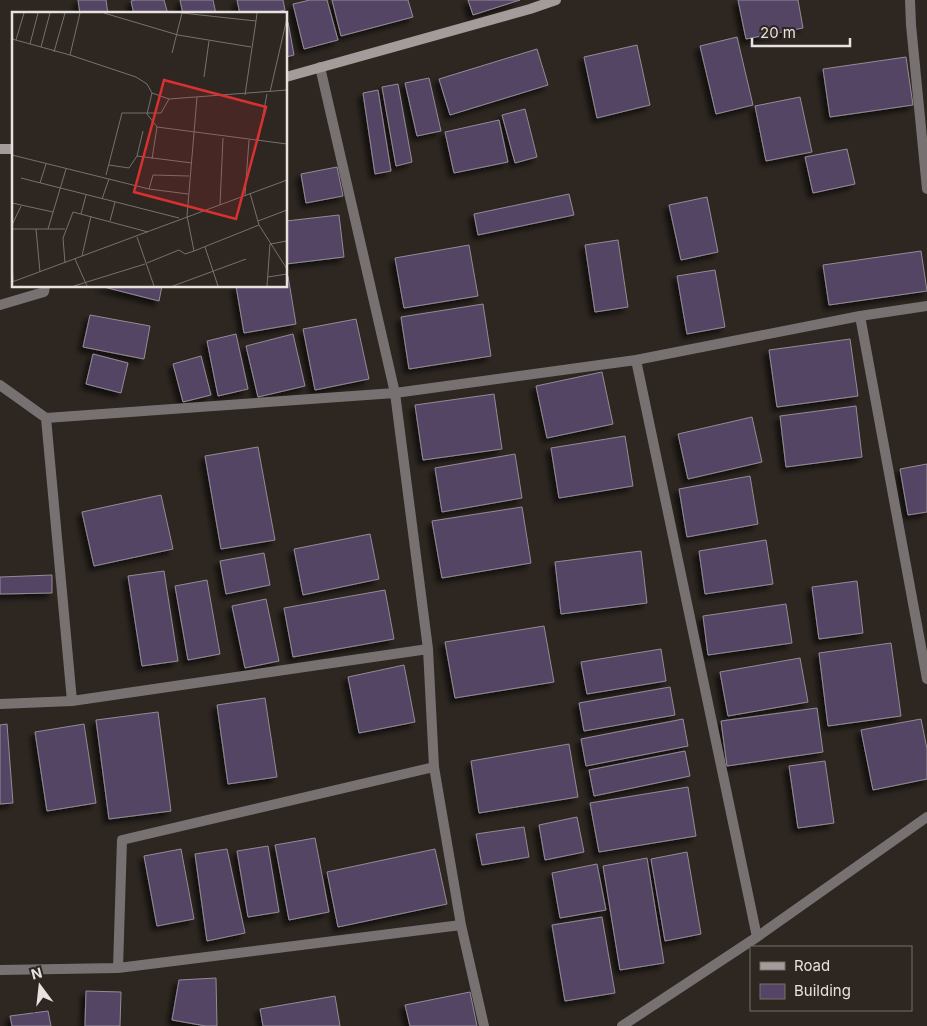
<svg xmlns="http://www.w3.org/2000/svg" width="927" height="1026" font-family="Inter,sans-serif">
  <style>
    .building { fill: #554465; stroke: #918c95; filter: url(#shadow) }
    .lines { fill: none; stroke-linecap: round; stroke-linejoin: round }
    .street { stroke: #777271; stroke-width: 10 }
    .secondary { stroke: #a49c9b; stroke-width: 10 }
    .inset-road { fill: none; stroke: #77716d; stroke-width: 1 }
    .view { fill: #d73131; fill-opacity: 0.15; stroke: #d73131; stroke-width: 2.5 }
    .inset-edge { fill: none; stroke: #e7e2df; stroke-width: 2.5 }
  </style>
  <defs>
    <filter id="shadow"><feDropShadow dx="-4.5" dy="4.5" stdDeviation="2.5" flood-color="#0009"/></filter>
  </defs>
  <rect width="100%" height="100%" fill="#2d2621"/>
  <!-- building -->
  <path class="building" d="M78,0H106L108,14H80Z
    M135,0H164L168,14H134L131,1Z
    M180,0H213L216,14H183Z
    M237,0H283L285,10L269,14H240Z
    M310,0H327L338,40L304,49L293,4Z
    M332,0H408L413,17L341,36Z
    M468,0H520L473,15Z
    M738,0H798L803,28L746,39Z
    M288,22L294,55L286,57V23Z
    M737,37L753,105L716,114L700,46Z
    M637,45L650,105L597,118L584,57Z
    M537,49L548,85L450,115L439,79Z
    M906,57L913,105L830,117L823,69Z
    M429,78L441,131L417,136L405,83Z
    M398,84L412,162L396,166L382,87Z
    M378,90L391,171L375,174L363,93Z
    M800,97L812,152L766,161L755,106Z
    M525,109L537,157L515,163L502,115Z
    M499,120L508,162L454,173L445,132Z
    M847,149L855,184L813,193L805,157Z
    M337,167L343,196L306,203L301,174Z
    M569,194L574,215L478,235L474,214Z
    M707,197L718,252L681,260L669,205Z
    M339,215L344,257L286,264V221Z
    M618,240L628,307L595,312L585,245Z
    M469,245L478,296L404,308L395,258Z
    M921,251L927,291L829,305L823,265Z
    M715,270L725,327L687,334L677,276Z
    M286,276H288L296,324L244,333L236,286H286Z
    M100,286H162L159,301Z
    M483,304L491,356L409,369L401,317Z
    M90,315L150,326L144,359L83,347Z
    M356,319L369,379L315,390L303,329Z
    M236,334L248,389L218,396L207,341Z
    M293,334L305,386L258,397L246,346Z
    M850,339L858,396L777,407L769,350Z
    M93,354L128,363L121,393L86,384Z
    M201,356L211,395L183,402L173,364Z
    M602,372L613,424L547,438L536,386Z
    M494,394L502,449L423,460L415,405Z
    M856,406L862,457L786,467L780,416Z
    M752,417L762,462L688,479L678,434Z
    M625,436L633,486L559,498L551,448Z
    M258,447L275,540L221,549L205,456Z
    M515,454L522,498L442,512L435,468Z
    M927,464V512L908,515L900,469Z
    M750,476L758,524L687,537L679,489Z
    M161,495L173,549L94,566L82,512Z
    M522,507L531,563L442,578L432,521Z
    M370,534L379,579L303,595L294,549Z
    M766,540L773,584L705,594L699,551Z
    M641,551L647,603L561,614L555,562Z
    M264,553L270,585L226,594L220,561Z
    M164,571L178,661L142,666L128,576Z
    M52,575V593L0,594V577Z
    M207,580L220,654L188,660L175,586Z
    M857,581L863,633L819,639L812,587Z
    M385,590L394,639L293,657L284,608Z
    M266,599L279,661L245,668L232,606Z
    M786,604L792,643L708,655L703,616Z
    M544,626L554,682L455,698L445,642Z
    M891,643L901,716L828,726L819,653Z
    M661,649L666,681L587,694L581,662Z
    M800,658L808,702L728,716L720,672Z
    M404,665L415,722L359,733L348,677Z
    M670,687L675,715L584,731L579,703Z
    M265,698L277,777L228,784L217,705Z
    M817,708L823,752L727,766L721,721Z
    M158,712L171,811L109,819L96,720Z
    M683,719L688,746L586,766L581,739Z
    M921,719L927,749V779L873,790L861,730Z
    M7,724L13,803L0,804V725Z
    M84,724L96,803L47,811L35,732Z
    M569,744L578,797L479,813L471,761Z
    M685,751L690,776L594,796L589,770Z
    M825,761L834,823L798,828L789,766Z
    M688,787L696,836L599,852L590,803Z
    M577,817L584,852L545,860L539,825Z
    M524,827L529,857L482,865L476,834Z
    M315,838L329,912L289,920L275,845Z
    M268,846L279,912L248,917L237,851Z
    M181,849L194,919L157,926L144,856Z
    M227,849L245,933L207,941L195,854Z
    M435,849L447,904L338,927L327,872Z
    M687,852L701,934L665,941L651,859Z
    M647,858L664,963L620,970L603,866Z
    M597,864L606,910L560,918L552,873Z
    M602,917L615,993L565,1001L552,925Z
    M216,978L217,1026H206L172,1020L179,980Z
    M86,991L121,992L120,1026H85Z
    M470,992L477,1026H410L405,1005Z
    M335,996L340,1026H263L260,1009Z
    M48,1011L51,1026H12L10,1016Z"/>
  <g class="lines">
    <!-- street -->
    <path class="street" d="M910,0L911,25L927,189
      M320,67L395,393L428,649L434,767L461,925L484,1026
      M0,305L44,292L45,286
      M860,316L927,679
      M636,360L757,937
      M0,385L46,418L395,393L636,360L860,316L927,306
      M46,418L72,701
      M0,704L72,701L428,649
      M118,968L122,840L434,767
      M0,970L118,968L461,925
      M622,1026L757,937L927,817"/>
    <!-- secondary -->
    <path class="secondary" d="M286,77L530,9L556,0
      M0,149H14"/>
  </g>
  <!-- overview -->
  <g transform="translate(12 12)">
    <rect width="275" height="275" fill="#2d2621"/>
    <path class="inset-road" d="M68,1L58,43L124,65L135,72L140,81L157,87L275,78M92,1L166,23L239,35M170,1L244,9L245,1M0,27L58,43M4,28L12,1M18,32L26,1M29,35L38,1M42,40L53,1M160,41L170,1M192,65L197,29M258,80L275,6M233,83L244,9M135,102L145,115L275,132M135,102L140,81M246,129L255,82M0,143L137,177L176,182M125,144L131,119M140,147L145,115M97,153L117,156L125,144L180,151M94,163L110,101H149L157,87M9,166L167,206M28,171L34,152M137,177L141,163L177,164M238,181L247,213L275,257M233,183L237,128M90,187L97,167M0,191L41,200M208,193L211,126M69,202L74,183M98,209L103,190M246,209L275,198M0,213L9,194M0,217H53M24,217L28,260M36,217L54,157M125,225L142,274M193,235L206,274M182,239L175,204L185,85M0,241L1,270M70,244L79,204M63,247L75,274M53,251L51,226L61,200L136,220M135,251L167,238L173,242L182,239L247,213M256,265L275,262M0,270L275,168M62,274L133,252M161,274L234,247M255,274L258,232L275,229"/>
    <path class="view" d="M152,68L254,95L224,207L122,180Z"/>
    <rect width="275" height="275" class="inset-edge"/>
  </g>
  <!-- legend -->
  <rect x="750" y="946" width="162" height="65" fill="#2d2621" stroke="#77716d"/>
  <rect x="760" y="962" width="25" height="8" fill="#a49c9b" stroke="#77716d"/>
  <text x="794" y="971" font-size="15" fill="#e7e2df">Road</text>
  <rect x="760" y="984" width="25" height="15" fill="#554465" stroke="#77716d"/>
  <text x="794" y="996" font-size="15" fill="#e7e2df">Building</text>
  <!-- north arrow -->
  <g transform="translate(40 986) rotate(345)" stroke="#2d2621" stroke-width="4" paint-order="stroke">
  <path d="M0-4L9 19L0 12L-9 19Z" fill="#e7e2df"/>
  <text y="-8" font-size="14" font-weight="bold" text-anchor="middle" fill="#e7e2df">N</text>
  </g>
  <!-- scale -->
  <path d="M752 38v8h98v-8" fill="none" stroke="#e7e2df" stroke-width="2.5"/>
  <text x="760" y="38" font-size="15" fill="#e7e2df" stroke="#2d2621" stroke-width="4" paint-order="stroke">20 m</text>
</svg>
